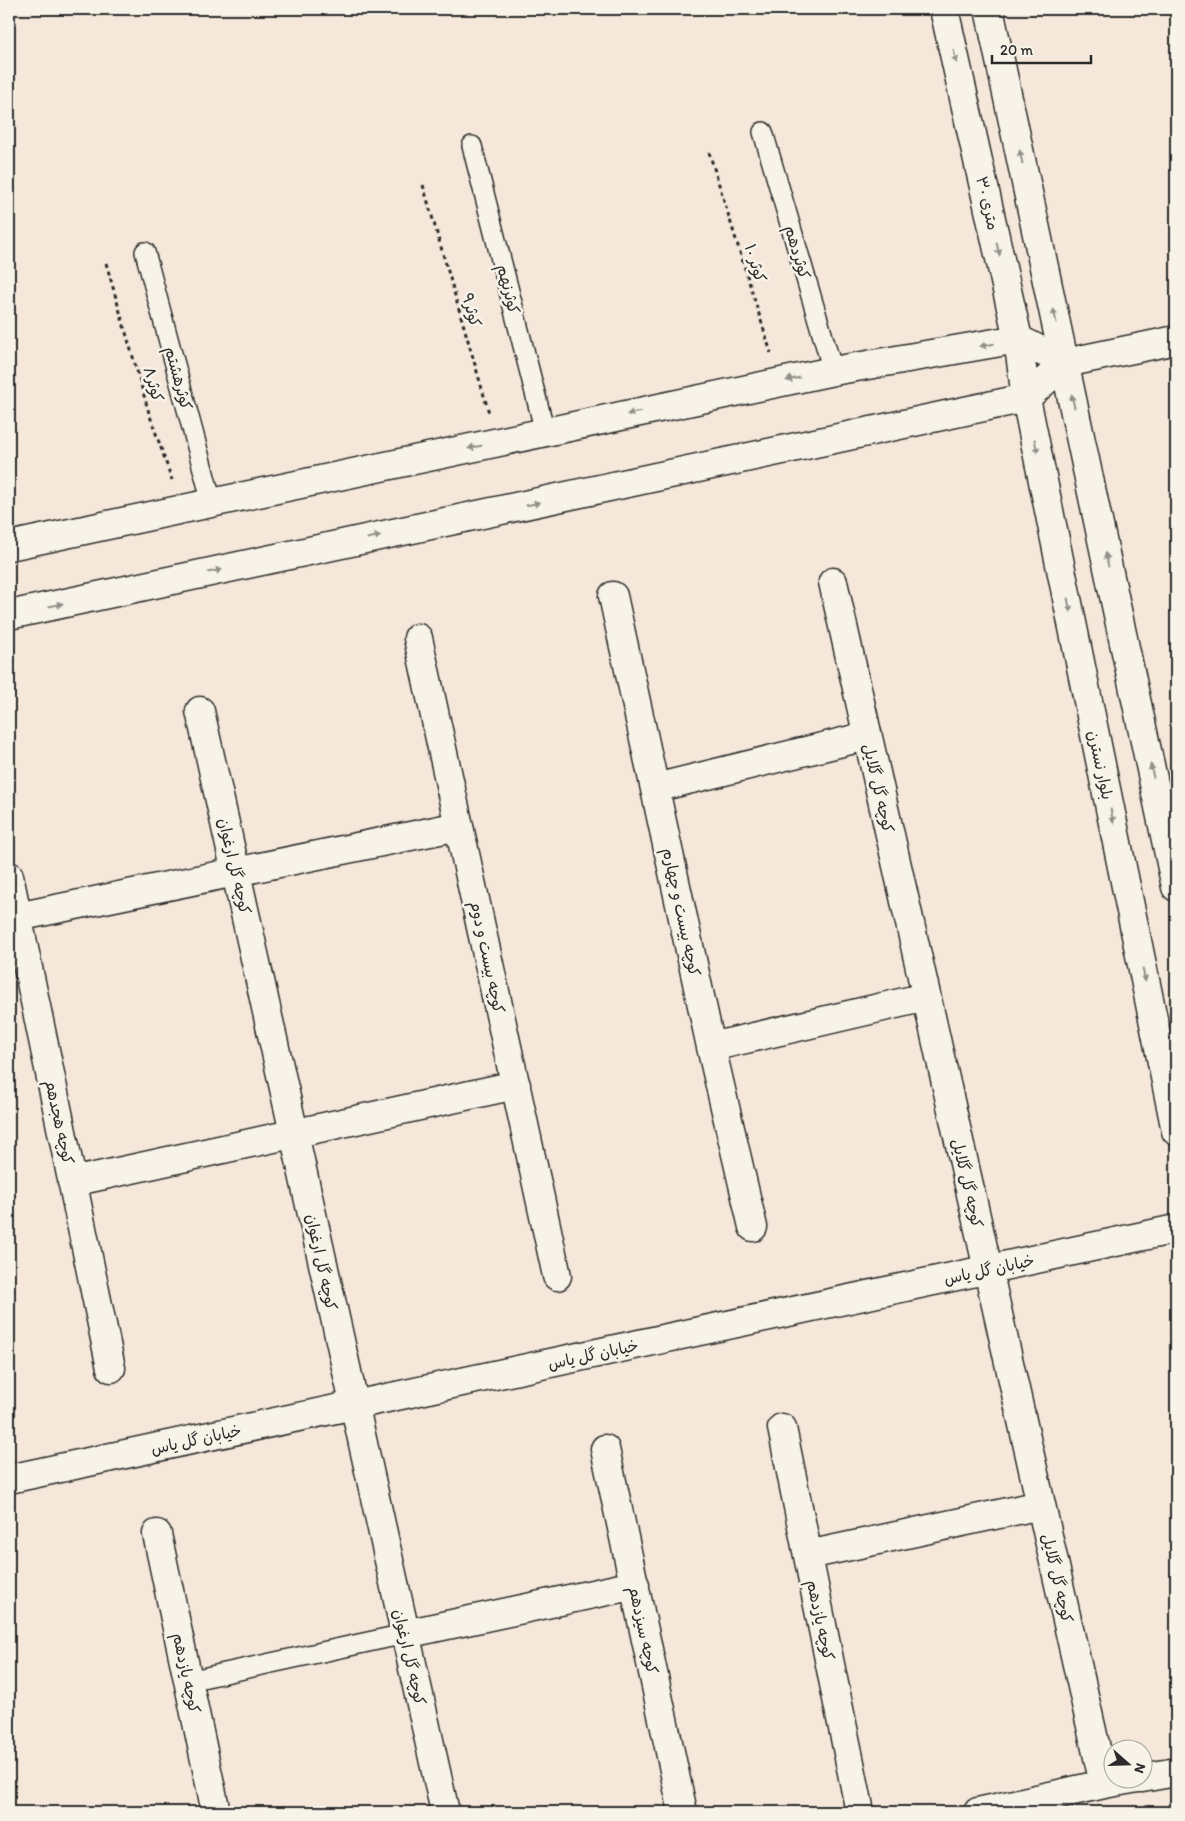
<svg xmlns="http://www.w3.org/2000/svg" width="1185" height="1821" font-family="Itim,'Playpen Sans Arabic',sans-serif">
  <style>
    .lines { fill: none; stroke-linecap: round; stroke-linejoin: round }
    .lane-casing { stroke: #2b2b2b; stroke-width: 22 }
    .street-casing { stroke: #2b2b2b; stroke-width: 31 }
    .secondary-casing { stroke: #2b2b2b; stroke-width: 31 }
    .path { stroke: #2b2b2b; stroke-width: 3; stroke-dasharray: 4 4; stroke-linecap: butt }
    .lane { stroke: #f7f3e8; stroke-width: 19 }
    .street { stroke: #f7f3e8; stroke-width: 28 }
    .secondary { stroke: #f7f3e8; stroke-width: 28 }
    .oneway { fill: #918f8a }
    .labels { text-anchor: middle; stroke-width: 5; stroke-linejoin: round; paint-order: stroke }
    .street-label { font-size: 16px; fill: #2b2b2b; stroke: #f7f3e8 }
  </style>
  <rect width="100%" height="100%" fill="#f5e8da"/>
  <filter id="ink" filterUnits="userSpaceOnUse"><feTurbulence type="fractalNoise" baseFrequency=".02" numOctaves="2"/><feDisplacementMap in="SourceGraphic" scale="10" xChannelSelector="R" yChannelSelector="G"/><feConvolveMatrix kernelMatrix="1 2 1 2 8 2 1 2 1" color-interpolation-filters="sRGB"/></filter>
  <g filter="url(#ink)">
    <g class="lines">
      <defs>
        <path id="lane" d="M763,132L833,371
          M472,146L545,432
          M145,252L212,503
          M188,1681L405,1634"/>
        <path id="street" d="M1065,363L1176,340
          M833,582L1104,1784
          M613,596L711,1047L753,1227
          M418,638L557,1276
          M200,711L445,1812
          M655,788L867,736
          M9,876L111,1368
          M17,917L459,826
          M711,1047L926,997
          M72,1182L516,1085
          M782,1428L860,1812
          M605,1449L683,1812
          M157,1534L216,1812
          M808,1555L1041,1505
          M405,1634L635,1585
          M1142,1778L1176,1772
          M978,1812L1104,1784L1138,1778"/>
        <path id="secondary" d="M944,9L1018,339L1026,398L1176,1131
          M989,9L1176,887
          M9,546L833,371L1018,339L1065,363
          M9,615L1026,398L1065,363
          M9,1479L1176,1229"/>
      </defs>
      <!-- lane casing -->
      <use href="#lane" class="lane-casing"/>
      <!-- street casing -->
      <use href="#street" class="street-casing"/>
      <!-- secondary casing -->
      <use href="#secondary" class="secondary-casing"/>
      <!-- path -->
      <path class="path" d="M709,152L771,353
        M423,185L489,413
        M106,263L149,413L172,480"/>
      <!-- lane -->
      <use href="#lane" class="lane"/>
      <!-- street -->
      <use href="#street" class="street"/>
      <!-- secondary -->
      <use href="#secondary" class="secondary"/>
    </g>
    <!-- one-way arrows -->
    <defs><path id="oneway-solid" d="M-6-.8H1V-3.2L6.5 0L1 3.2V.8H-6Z" transform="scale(1.25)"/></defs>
    <g class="oneway">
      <use href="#oneway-solid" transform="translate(955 56) rotate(77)"/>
      <use href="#oneway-solid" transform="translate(1021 157) rotate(-102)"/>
      <use href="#oneway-solid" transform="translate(998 249) rotate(77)"/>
      <use href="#oneway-solid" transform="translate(1055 316) rotate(-102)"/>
      <use href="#oneway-solid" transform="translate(987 345) rotate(170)"/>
      <use href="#oneway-solid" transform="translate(793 379) rotate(168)"/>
      <use href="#oneway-solid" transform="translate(1073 401) rotate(-102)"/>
      <use href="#oneway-solid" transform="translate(634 413) rotate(168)"/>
      <use href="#oneway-solid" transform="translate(1036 446) rotate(78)"/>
      <use href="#oneway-solid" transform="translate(475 447) rotate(168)"/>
      <use href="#oneway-solid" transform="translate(533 504) rotate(-12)"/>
      <use href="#oneway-solid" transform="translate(374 537) rotate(-12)"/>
      <use href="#oneway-solid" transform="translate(1107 560) rotate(-102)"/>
      <use href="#oneway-solid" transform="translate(215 571) rotate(-12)"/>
      <use href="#oneway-solid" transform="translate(56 605) rotate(-12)"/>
      <use href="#oneway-solid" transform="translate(1069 605) rotate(78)"/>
      <use href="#oneway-solid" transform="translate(1152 771) rotate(-102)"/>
      <use href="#oneway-solid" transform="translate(1112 816) rotate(78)"/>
      <use href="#oneway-solid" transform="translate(1144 975) rotate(78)"/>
    </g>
  </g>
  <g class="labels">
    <!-- street labels -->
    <g class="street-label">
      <text transform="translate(988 203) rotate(77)" y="6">۳۰ متری</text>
      <text transform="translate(798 252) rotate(74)" y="6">کوثردهم</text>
      <text transform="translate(756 263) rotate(73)" y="6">کوثر ۱۰</text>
      <text transform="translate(509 289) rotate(76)" y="6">کوثرنهم</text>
      <text transform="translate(472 310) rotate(74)" y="6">کوثر۹</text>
      <text transform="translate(179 378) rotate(75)" y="6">کوثرهشتم</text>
      <text transform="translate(154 384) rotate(74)" y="6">کوثر۸</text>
      <text transform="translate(1101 765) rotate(78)" y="6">بلوار نسترن</text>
      <text transform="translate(879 788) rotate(77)" y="6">کوچه گل گلایل</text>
      <text transform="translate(235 866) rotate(77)" y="6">کوچه گل ارغوان</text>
      <text transform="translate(682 912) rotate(78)" y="6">کوچه بیست و چهارم</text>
      <text transform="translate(488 957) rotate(78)" y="6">کوچه بیست و دوم</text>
      <text transform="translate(60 1122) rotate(78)" y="6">کوچه هجدهم</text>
      <text transform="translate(968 1183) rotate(77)" y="6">کوچه گل گلایل</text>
      <text transform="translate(322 1262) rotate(78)" y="6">کوچه گل ارغوان</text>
      <text transform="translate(989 1269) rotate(-12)" y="6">خیابان گل یاس</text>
      <text transform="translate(593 1354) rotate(-12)" y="6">خیابان گل یاس</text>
      <text transform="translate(196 1439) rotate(-12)" y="6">خیابان گل یاس</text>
      <text transform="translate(1058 1578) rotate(77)" y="6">کوچه گل گلایل</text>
      <text transform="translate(821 1620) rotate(78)" y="6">کوچه یازدهم</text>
      <text transform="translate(644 1630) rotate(78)" y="6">کوچه سیزدهم</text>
      <text transform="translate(410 1657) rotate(77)" y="6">کوچه گل ارغوان</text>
      <text transform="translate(187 1673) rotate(78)" y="6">کوچه یازدهم</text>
    </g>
  </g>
  <!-- margin -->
  <rect width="1185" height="1821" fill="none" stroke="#f7f3e8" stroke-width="30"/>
  <rect x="15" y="15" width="1155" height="1791" fill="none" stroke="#2b2b2b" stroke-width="2" filter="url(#ink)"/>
  <!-- north arrow -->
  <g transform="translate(1128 1764) rotate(110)"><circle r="24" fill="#f7f3e8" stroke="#a5a39c"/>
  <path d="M0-4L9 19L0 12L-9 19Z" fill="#2b2b2b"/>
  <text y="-8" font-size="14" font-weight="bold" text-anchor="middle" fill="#2b2b2b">N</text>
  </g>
  <!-- scale -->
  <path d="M992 55v8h99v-8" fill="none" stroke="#2b2b2b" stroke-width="2.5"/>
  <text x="1000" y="55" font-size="15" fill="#2b2b2b" stroke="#f7f3e8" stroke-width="4" paint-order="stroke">20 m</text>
</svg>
